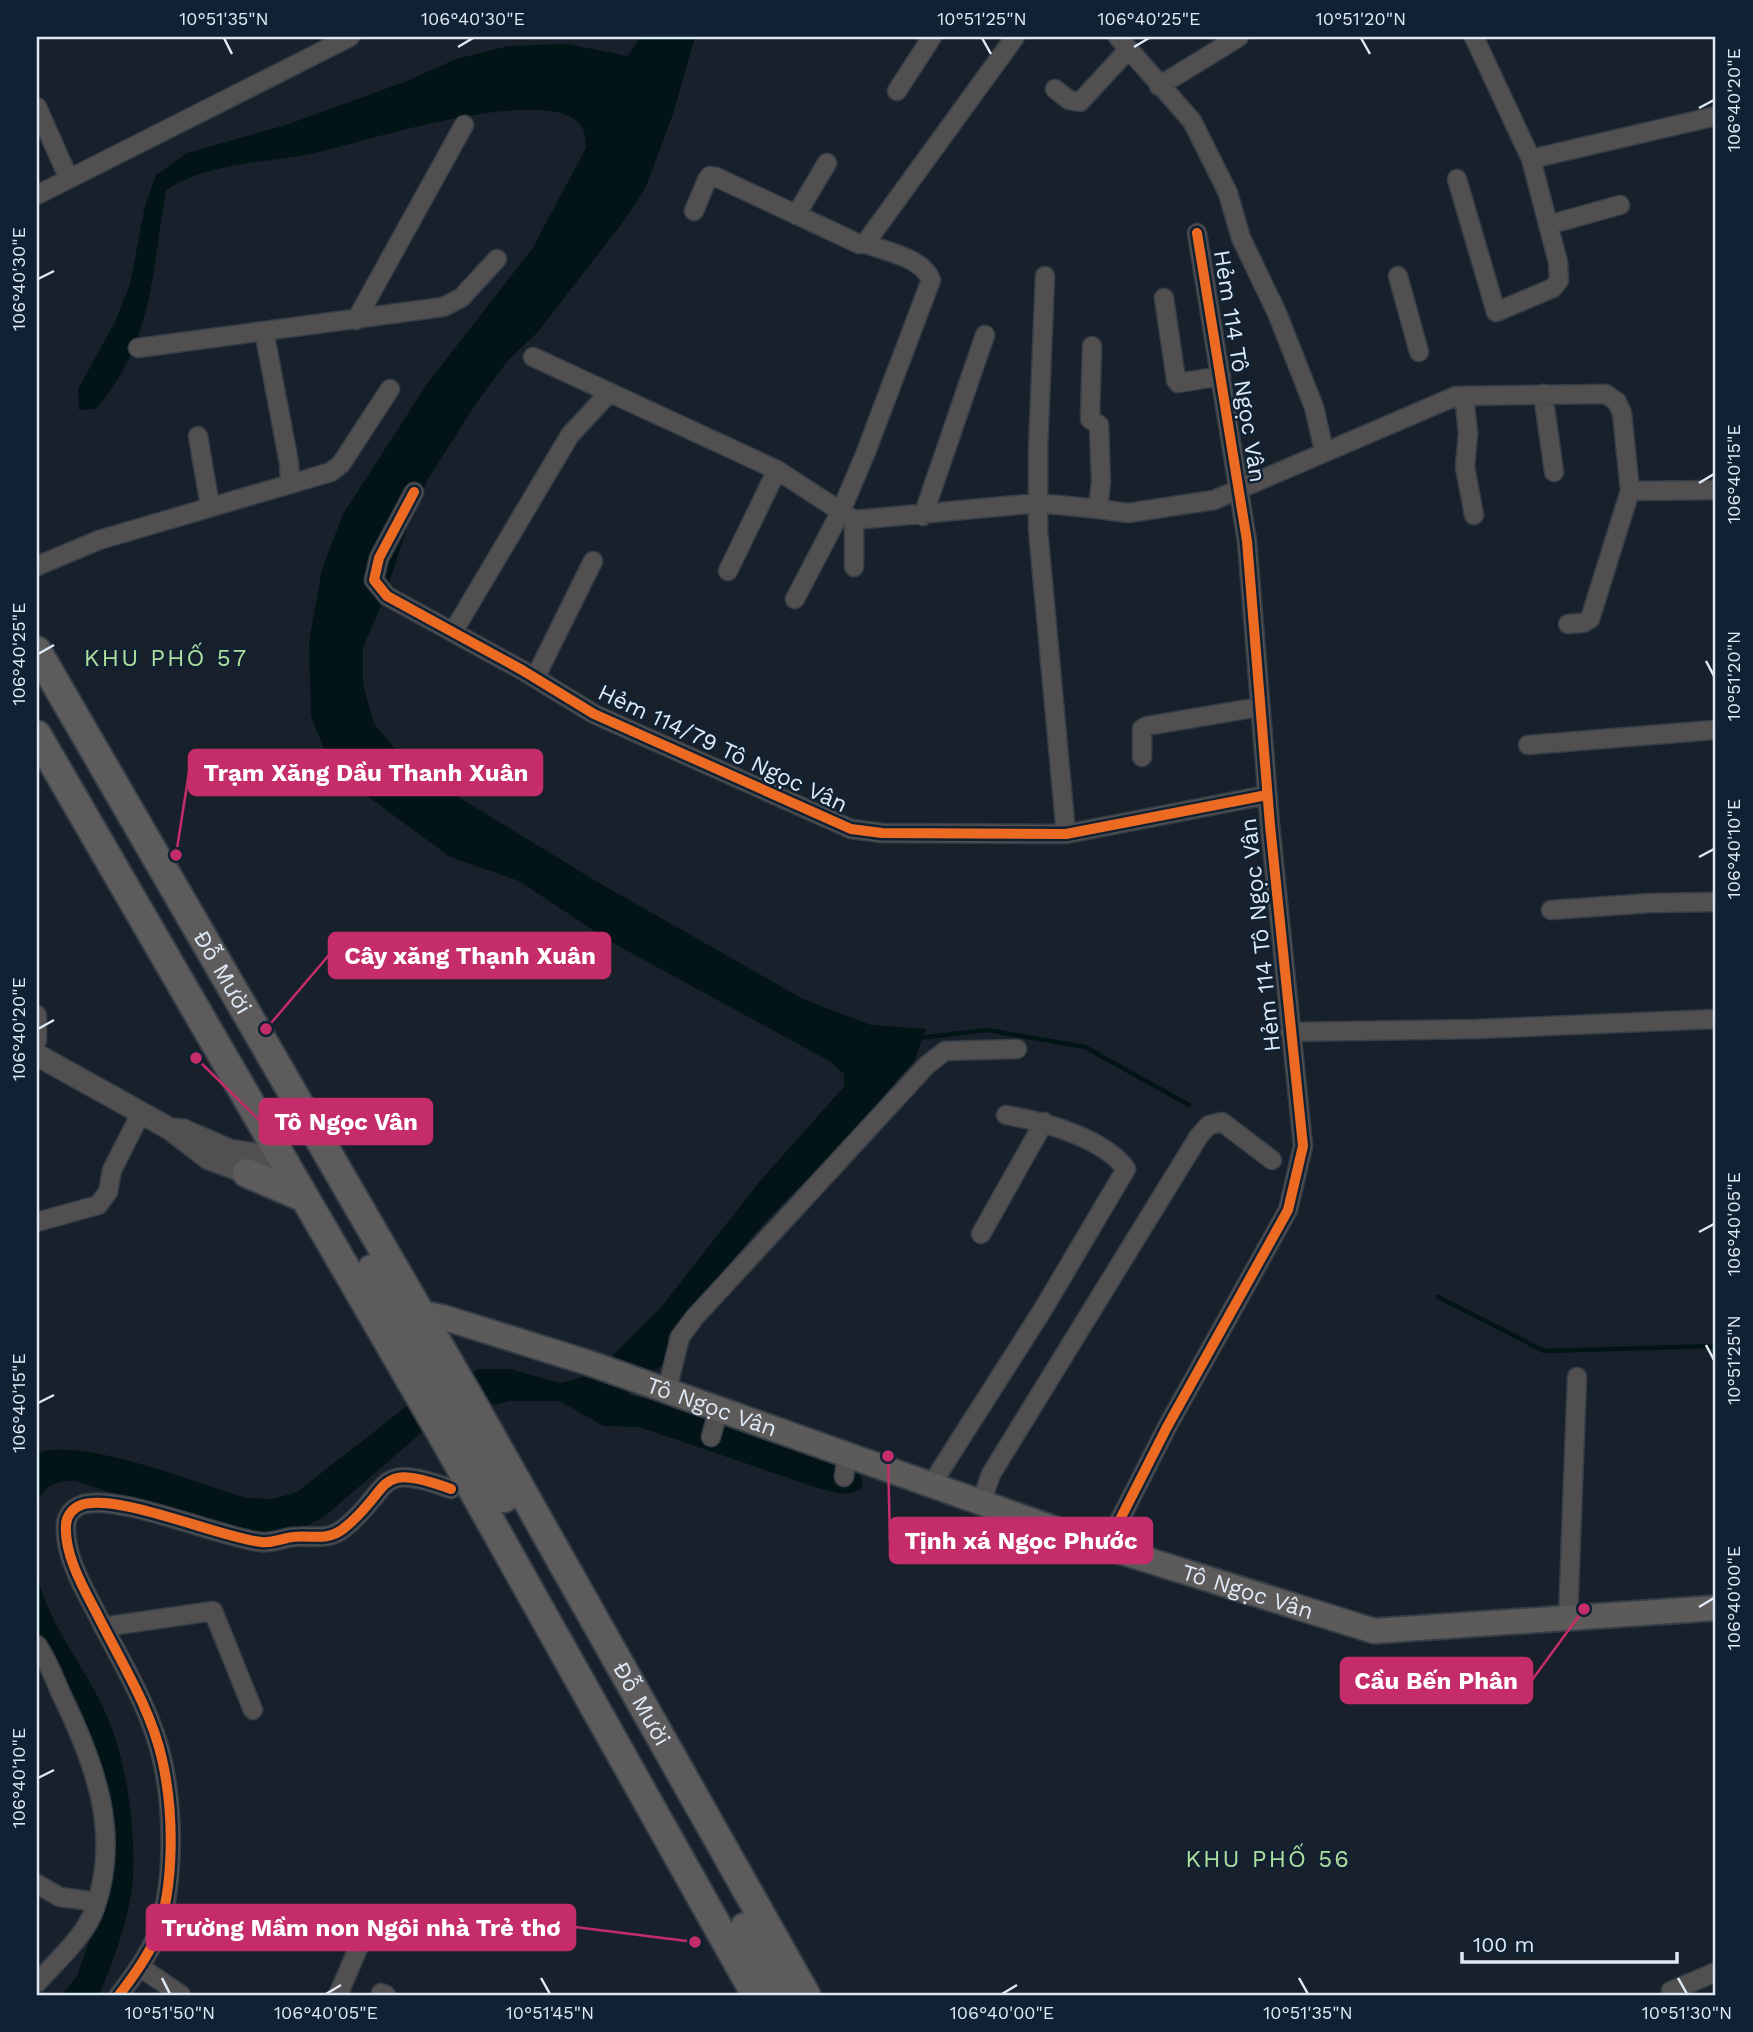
<svg xmlns="http://www.w3.org/2000/svg" width="1753" height="2032" font-family="'Work Sans',sans-serif">
  <style>
    .water { fill: #021415 }
    .lines { fill: none; stroke-linecap: round; stroke-linejoin: round }
    .stream { stroke: #021415; stroke-width: 4.5 }
    .minor-casing { stroke: #353d46; stroke-width: 21 }
    .tertiary-casing { stroke: #353d46; stroke-width: 24 }
    .secondary-casing { stroke: #353d46; stroke-width: 28 }
    .trunk-casing { stroke: #353d46; stroke-width: 32 }
    .minor { stroke: #514f50; stroke-width: 18 }
    .tertiary { stroke: #514f50; stroke-width: 21 }
    .secondary { stroke: #5d5a5a; stroke-width: 24 }
    .trunk { stroke: #5e5b5c; stroke-width: 28 }
    .cycleway-casing { stroke: #102133; stroke-width: 15 }
    .cycleway { stroke: #ed6a23; stroke-width: 10 }
    .ticks { fill: none; stroke: #dee9f6; stroke-width: 2.5 }
    .labels { text-anchor: middle; stroke-width: 5; stroke-linejoin: round; paint-order: stroke }
    .street-label { font-size: 23px; fill: #dee9f6; stroke: #102133 }
    .neighbourhood-label { font-size: 24px; letter-spacing: 2px; fill: #afde9d; stroke: #102133 }
    .leader { fill: none; stroke: #c52d6a; stroke-width: 2.5 }
    .callout-dot { fill: #c52d6a; stroke: #102133; stroke-width: 2.5 }
    .callout { fill: #c52d6a; stroke: #c52d6a; stroke-width: 2.5 }
    .callout-label { font-size: 24px; text-anchor: middle; font-weight: bold; fill: #fff }
    .neatline { fill: none; stroke: #dee9f6; stroke-width: 2.5 }
    .ticks-label { font-size: 18px; text-anchor: middle; fill: #dee9f6 }
  </style>
  <rect width="100%" height="100%" fill="#18212b"/>
  <!-- water -->
  <path class="water" d="M640,37H695L673,114L645,189L623,222L537,333L509,359L477,402L428,479L409,522L382,604L363,647V684L374,724L404,759L460,798L594,880L803,999L871,1025L926,1029L914,1061L842,1144L766,1221L668,1336V1360L627,1394L744,1424L820,1452L860,1473L863,1486C851,1499 834,1492 818,1488L639,1427L603,1426L560,1401H511L481,1407L450,1419L420,1434L325,1516L294,1533L251,1538L76,1481C57,1480 45,1485 37,1503V1453C80,1436 199,1484 247,1498L273,1499L297,1492L417,1398L479,1369H510L560,1383L594,1374L662,1306L760,1181L844,1087V1074L831,1062L611,942L519,881L450,857L362,792L339,770L325,750L311,717L309,642L322,569L343,514L427,384L532,249L586,148C585,139 586,130 579,123C542,84 363,142 315,153C263,164 212,161 166,190C152,271 153,343 96,409L79,410L78,389L115,322L130,284L145,206L156,175L187,153L286,125L407,81L456,59L508,46L567,44L628,56Z
    M37,1573C47,1625 87,1668 107,1716C127,1761 139,1845 131,1894C125,1930 113,1962 99,1995H62L77,1976L97,1919L107,1816L37,1638Z"/>
  <g class="lines">
    <!-- stream -->
    <path class="stream" d="M919,1038L987,1030L1085,1047L1189,1105
      M1438,1297L1544,1351L1716,1346"/>
    <defs>
      <path id="minor" d="M1118,37L1192,121L1228,193L1241,238L1277,313L1314,407L1324,451
        M1159,86L1239,37
        M1055,89L1069,100L1080,102L1128,50
        M897,91L932,37
        M37,107L69,179
        M1531,159L1716,116
        M1457,179L1496,312L1553,288L1559,280L1558,262L1531,159L1474,37
        M37,195L350,37
        M694,211L707,180L710,176L716,177L859,244H867
        M796,215L827,163
        M1548,225L1620,205
        M1045,276L1038,450V529L1066,834
        M1398,276L1419,352
        M1164,298L1176,380L1178,383L1221,376
        M356,320L464,125
        M264,331L289,463L290,482
        M138,348L443,307L461,298L497,259
        M533,357L777,470L854,520L1038,503L1098,509L1101,482L1099,425L1090,419L1092,346
        M1543,394L1554,472
        M1464,396L1468,433L1465,467L1474,515
        M198,436L210,506
        M414,492L379,558L374,580L387,596L522,670L594,714L851,829L882,833L1066,834L1267,795
        M1098,509L1128,513L1214,500L1456,396L1606,394L1617,402L1622,413L1630,491L1716,490
        M923,516L985,335
        M854,520V567
        M37,566L99,540L331,472L341,464L390,389
        M728,571L777,470
        M795,599L841,511L866,452L931,280C923,258 887,252 867,244L869,238L1015,37
        M1568,624L1583,623L1590,619L1630,491
        M453,632L570,435L609,393
        M535,678L593,561
        M1528,745L1714,730
        M1142,757V729L1147,726L1259,707
        M1551,910L1651,903L1716,902
        M37,1015V1041
        M1290,1032L1477,1029L1716,1019
        M37,1222L98,1205L108,1192L112,1170L141,1113
        M981,1234L1044,1122
        M667,1390L680,1337L695,1317L927,1065L945,1051L1017,1049
        M711,1437L719,1408
        M844,1477L847,1454
        M931,1485L1042,1311L1126,1169C1104,1138 1042,1121 1006,1115
        M981,1503L991,1474L1199,1136L1209,1125L1222,1122L1272,1160
        M1106,1547L1167,1427L1288,1210L1303,1146L1270,825L1247,541L1197,233
        M1568,1619L1577,1377
        M103,1627L213,1611L253,1710
        M37,1645C48,1660 55,1681 63,1698C95,1764 121,1834 95,1908C85,1937 57,1960 37,1983
        M37,1884L60,1897L97,1902
        M140,1967L181,1995
        M1671,1991L1716,1972
        M381,1993L386,1995
        M119,1995C133,1977 147,1958 156,1937C175,1887 174,1811 162,1759C151,1709 120,1660 97,1614C84,1589 64,1555 66,1525C66,1516 73,1508 81,1505C116,1492 221,1538 261,1542C272,1543 278,1540 287,1538C307,1533 325,1543 343,1529C394,1489 372,1460 451,1489
        M338,1995L365,1932"/>
      <path id="tertiary" d="M37,1055L170,1129L209,1159L247,1173L260,1164L261,1155L229,1150L183,1130L170,1129"/>
      <g id="secondary">
        <path id="s1" d="M405,1316L420,1313L442,1317L589,1363L1106,1547L1374,1631L1716,1608"/>
      </g>
      <g id="trunk">
        <path id="s2" d="M37,651L478,1413L806,1995"/>
        <path d="M37,735L441,1433L756,1995"/>
        <path d="M247,1173L305,1198"/>
        <path d="M372,1269L504,1498"/>
        <path d="M745,1927L782,1995"/>
      </g>
    </defs>
    <!-- minor casing -->
    <use href="#minor" class="minor-casing"/>
    <!-- tertiary casing -->
    <use href="#tertiary" class="tertiary-casing"/>
    <!-- secondary casing -->
    <use href="#secondary" class="secondary-casing"/>
    <!-- trunk casing -->
    <use href="#trunk" class="trunk-casing"/>
    <!-- minor -->
    <use href="#minor" class="minor"/>
    <!-- tertiary -->
    <use href="#tertiary" class="tertiary"/>
    <!-- secondary -->
    <use href="#secondary" class="secondary"/>
    <!-- trunk -->
    <use href="#trunk" class="trunk"/>
    <defs>
      <path id="cycleway" d="M414,492L379,558L374,580L387,596L522,670L594,714L851,829L882,833L1066,834L1267,795
        M1106,1547L1167,1427L1288,1210L1303,1146L1270,825L1247,541L1197,233
        M119,1995C133,1977 147,1958 156,1937C175,1887 174,1811 162,1759C151,1709 120,1660 97,1614C84,1589 64,1555 66,1525C66,1516 73,1508 81,1505C116,1492 221,1538 261,1542C272,1543 278,1540 287,1538C307,1533 325,1543 343,1529C394,1489 372,1460 451,1489"/>
    </defs>
    <!-- cycleway casing -->
    <use href="#cycleway" class="cycleway-casing"/>
    <!-- cycleway -->
    <use href="#cycleway" class="cycleway"/>
  </g>
  <!-- ticks -->
  <path class="ticks" d="M224,38L232,54M982,38L991,54M1361,38L1370,54M458,47L473,38M1134,47L1149,38M1699,108L1714,100M38,279L54,271M1699,483L1714,474M38,654L54,645M1706,661L1714,676M1699,857L1714,849M38,1029L54,1020M1699,1232L1714,1224M1706,1345L1714,1360M38,1403L54,1395M1699,1607L1714,1598M38,1778L54,1770M162,1978L170,1994M541,1978L550,1994M1299,1978L1308,1994M1678,1978L1687,1994M326,1994L341,1985M1002,1994L1017,1985"/>
  <g class="labels">
    <!-- street labels -->
    <g class="street-label">
      <text transform="translate(1240 366) rotate(81)" y="8">Hẻm 114 Tô Ngọc Vân</text>
      <text transform="translate(723 748) rotate(25)" y="8">Hẻm 114/79 Tô Ngọc Vân</text>
      <text transform="translate(1260 935) rotate(-96)" y="8">Hẻm 114 Tô Ngọc Vân</text>
      <text dy="8" stroke="none"><textPath href="#s2" startOffset="371">Đỗ Mười</textPath></text>
      <text dy="8" stroke="none"><textPath href="#s1" startOffset="322">Tô Ngọc Vân</textPath></text>
      <text dy="8" stroke="none"><textPath href="#s1" startOffset="889">Tô Ngọc Vân</textPath></text>
      <text dy="8" stroke="none"><textPath href="#s2" startOffset="1214">Đỗ Mười</textPath></text>
    </g>
    <!-- neighbourhood labels -->
    <g class="neighbourhood-label">
      <text x="166" y="666">KHU PHỐ 57</text>
      <text x="1268" y="1867">KHU PHỐ 56</text>
    </g>
  </g>
  <!-- callouts -->
  <path class="leader" d="M176 855L189 772M266 1029L329 955M196 1058L260 1121M888 1456L890 1541M1584 1609L1532 1680M695 1942L575 1927"/>
  <g class="callout-dot">
    <circle cx="176" cy="855" r="7"/>
    <circle cx="266" cy="1029" r="7"/>
    <circle cx="196" cy="1058" r="7"/>
    <circle cx="888" cy="1456" r="7"/>
    <circle cx="1584" cy="1609" r="7"/>
    <circle cx="695" cy="1942" r="7"/>
  </g>
  <g class="callout">
    <rect x="189" y="750" width="353" height="45" rx="7"/>
    <rect x="329" y="933" width="281" height="45" rx="7"/>
    <rect x="260" y="1099" width="172" height="45" rx="7"/>
    <rect x="890" y="1518" width="262" height="45" rx="7"/>
    <rect x="1341" y="1658" width="191" height="45" rx="7"/>
    <rect x="147" y="1905" width="428" height="45" rx="7"/>
  </g>
  <g class="callout-label">
    <text x="366" y="781">Trạm Xăng Dầu Thanh Xuân</text>
    <text x="470" y="964">Cây xăng Thạnh Xuân</text>
    <text x="346" y="1130">Tô Ngọc Vân</text>
    <text x="1021" y="1549">Tịnh xá Ngọc Phước</text>
    <text x="1436" y="1689">Cầu Bến Phân</text>
    <text x="361" y="1936">Trường Mầm non Ngôi nhà Trẻ thơ</text>
  </g>
  <!-- border -->
  <rect width="1753" height="2032" fill="none" stroke="#102133" stroke-width="77"/>
  <!-- scale -->
  <path d="M1462 1952v10h215v-10" fill="none" stroke="#dee9f6" stroke-width="3.5"/>
  <text x="1473" y="1952" font-size="21" fill="#dee9f6" stroke="#102133" stroke-width="5" paint-order="stroke">100 m</text>
  <rect x="38" y="38" width="1676" height="1956" class="neatline"/>
  <g class="ticks-label">
    <text x="224" y="25">10°51'35"N</text>
    <text x="473" y="25">106°40'30"E</text>
    <text x="982" y="25">10°51'25"N</text>
    <text x="1149" y="25">106°40'25"E</text>
    <text x="1361" y="25">10°51'20"N</text>
    <text transform="translate(1734 100) rotate(-90)" y="6">106°40'20"E</text>
    <text transform="translate(19 279) rotate(-90)" y="6">106°40'30"E</text>
    <text transform="translate(1734 474) rotate(-90)" y="6">106°40'15"E</text>
    <text transform="translate(19 654) rotate(-90)" y="6">106°40'25"E</text>
    <text transform="translate(1734 676) rotate(-90)" y="6">10°51'20"N</text>
    <text transform="translate(1734 849) rotate(-90)" y="6">106°40'10"E</text>
    <text transform="translate(19 1029) rotate(-90)" y="6">106°40'20"E</text>
    <text transform="translate(1734 1224) rotate(-90)" y="6">106°40'05"E</text>
    <text transform="translate(1734 1360) rotate(-90)" y="6">10°51'25"N</text>
    <text transform="translate(19 1403) rotate(-90)" y="6">106°40'15"E</text>
    <text transform="translate(1734 1598) rotate(-90)" y="6">106°40'00"E</text>
    <text transform="translate(19 1778) rotate(-90)" y="6">106°40'10"E</text>
    <text x="170" y="2019">10°51'50"N</text>
    <text x="326" y="2019">106°40'05"E</text>
    <text x="550" y="2019">10°51'45"N</text>
    <text x="1002" y="2019">106°40'00"E</text>
    <text x="1308" y="2019">10°51'35"N</text>
    <text x="1687" y="2019">10°51'30"N</text>
  </g>
</svg>
